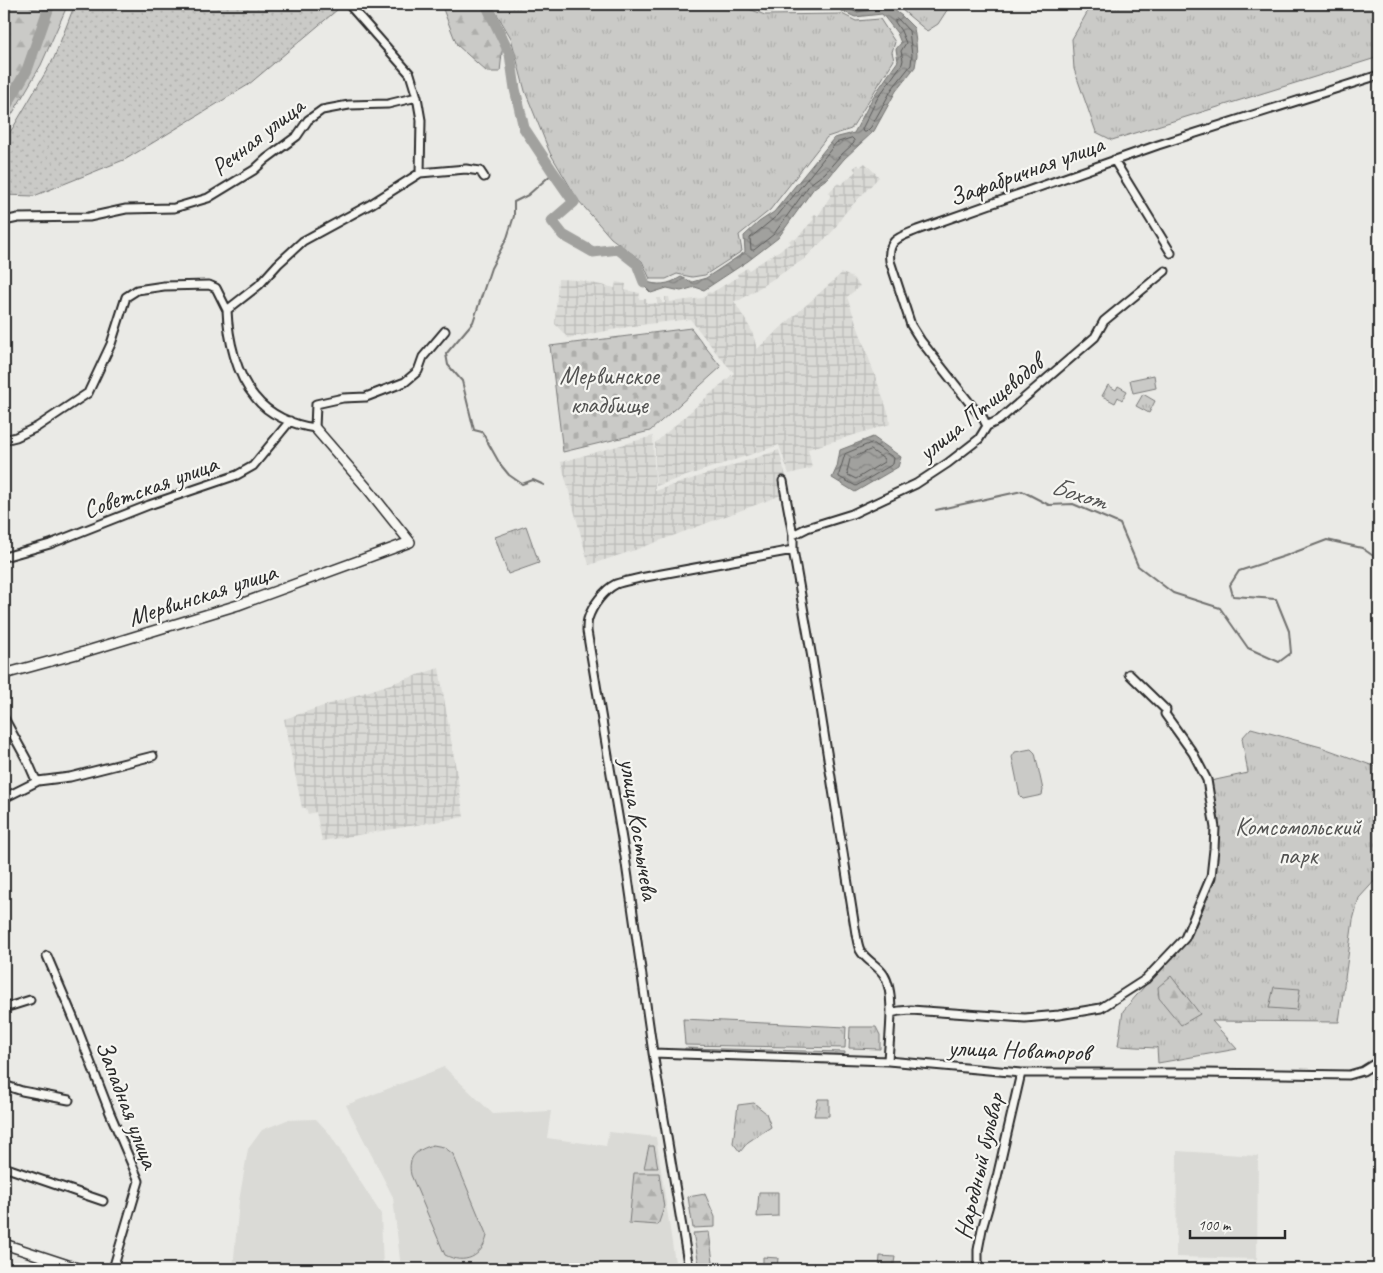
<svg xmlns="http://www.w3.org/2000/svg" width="1383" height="1273" font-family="Caveat,sans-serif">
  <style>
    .built { fill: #dadad6 }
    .industrial { fill: url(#industrial-grid) }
    .grass { fill: url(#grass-tufts); stroke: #7a7a79 }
    .forest { fill: url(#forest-firs); stroke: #7a7a79 }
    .cemetery { fill: url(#cemetery-stones); stroke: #7a7a79 }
    .garden { fill: url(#garden-dots); stroke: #7a7a79 }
    .pitch { fill: #cacac7; stroke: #7a7a79 }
    .water { fill: url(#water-waves); stroke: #727270 }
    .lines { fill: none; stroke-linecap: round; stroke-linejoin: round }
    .shore { stroke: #5a5a59; stroke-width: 1 }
    .stream { stroke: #727270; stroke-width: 2 }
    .river { stroke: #a1a19e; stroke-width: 11 }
    .minor-casing { stroke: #2b2b2b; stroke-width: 11 }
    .tertiary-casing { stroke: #2b2b2b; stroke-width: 12 }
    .minor { stroke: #f6f6f2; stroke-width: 7 }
    .tertiary { stroke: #f6f6f2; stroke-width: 9 }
    .labels { text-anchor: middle; stroke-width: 4.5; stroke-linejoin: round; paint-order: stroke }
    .street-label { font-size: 25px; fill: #2b2b2b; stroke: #f6f6f2 }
    .park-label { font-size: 25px; fill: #535352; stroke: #f6f6f2 }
    .water-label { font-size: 26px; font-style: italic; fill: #545453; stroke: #f6f6f2 }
  </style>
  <defs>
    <pattern id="industrial-grid" width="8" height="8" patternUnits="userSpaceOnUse" patternTransform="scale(1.25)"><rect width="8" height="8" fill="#dadad6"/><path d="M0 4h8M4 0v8" fill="none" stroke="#bbbbb8"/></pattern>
    <pattern id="grass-tufts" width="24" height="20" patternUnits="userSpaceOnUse" patternTransform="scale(1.25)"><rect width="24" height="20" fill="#cacac7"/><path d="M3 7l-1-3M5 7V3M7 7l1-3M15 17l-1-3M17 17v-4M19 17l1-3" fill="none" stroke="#aeaeab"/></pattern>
    <pattern id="forest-firs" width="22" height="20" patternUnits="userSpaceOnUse" patternTransform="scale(1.25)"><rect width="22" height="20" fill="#cacac7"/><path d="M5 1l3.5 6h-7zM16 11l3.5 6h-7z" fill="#aeaeab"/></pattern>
    <pattern id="cemetery-stones" width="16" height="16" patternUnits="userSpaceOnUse" patternTransform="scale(1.25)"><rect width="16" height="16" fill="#cacac7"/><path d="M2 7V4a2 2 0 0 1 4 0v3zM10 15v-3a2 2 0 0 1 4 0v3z" fill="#aeaeab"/></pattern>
    <pattern id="garden-dots" width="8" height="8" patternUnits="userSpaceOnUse" patternTransform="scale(1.25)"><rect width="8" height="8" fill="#cacac7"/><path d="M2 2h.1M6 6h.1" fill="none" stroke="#aeaeab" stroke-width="1.8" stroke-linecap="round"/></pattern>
    <pattern id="water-waves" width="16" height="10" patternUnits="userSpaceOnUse" patternTransform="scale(1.25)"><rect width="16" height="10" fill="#a1a19e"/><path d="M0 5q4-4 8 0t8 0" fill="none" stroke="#838381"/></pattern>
  </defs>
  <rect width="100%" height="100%" fill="#eaeae6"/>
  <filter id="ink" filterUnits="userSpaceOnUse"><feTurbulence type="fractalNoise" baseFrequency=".02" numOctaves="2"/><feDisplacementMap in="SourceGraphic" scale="10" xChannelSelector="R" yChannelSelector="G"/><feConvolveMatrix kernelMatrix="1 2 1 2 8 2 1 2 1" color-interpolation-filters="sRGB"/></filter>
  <g filter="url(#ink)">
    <!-- built -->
    <path class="built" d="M444,1067L493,1114L551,1111L547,1138L606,1146L609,1132L656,1137L676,1269H401L393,1197L346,1105Z
      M316,1119L329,1133L381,1214L383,1269H233L239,1201L248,1149L262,1130L287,1120Z
      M1177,1151L1258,1156L1257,1259L1176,1257Z"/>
    <!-- industrial -->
    <path class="industrial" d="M865,163L879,177L844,214L833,231L803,260L740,300L734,301L752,331L757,349L842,273L853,278L860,286L847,297L889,415L890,424L808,449L812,468L789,474L779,445L656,486L655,443L734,373L719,356L690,319L639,325L568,338L555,324L558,279L578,280L615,288L616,282L626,284L625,290L640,293L639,299H646L647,304L657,303V298H661L662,303H665V297H669L670,302L703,298L707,295L706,293L709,292L711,293L738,277L737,274L747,268L749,270L791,243L789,241L792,238L795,240L814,219L812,217L815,214L818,216L831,195L829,192L838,183L841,185L856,171L853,168L858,165L860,167Z
      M653,436L655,491L779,450L790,492L635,550L589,565L561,462Z
      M439,668L464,817L322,841L316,812L308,814L306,808H302L284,719Z"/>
    <!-- grass -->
    <path class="grass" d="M491,4H736L765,15L842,14L856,21L880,19L895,42L892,52L894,60L851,129L827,137L770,210L739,235L742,251L705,275L692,277L677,274L666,279H650L642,261L611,238L578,200L550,153L525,91L511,38Z
      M895,4H951L938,24L927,31Z
      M1092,4H1379V57L1112,140L1096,132L1074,69L1072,39Z
      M1108,385L1116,390L1118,386L1127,391L1122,400L1118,397L1115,403L1102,396Z
      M1143,394L1155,401L1149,413L1136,406Z
      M526,526L539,563L508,574L495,537Z
      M1251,728L1321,747L1379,768V876L1359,898L1353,920L1339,1022L1212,1021L1237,1049L1158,1063L1157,1047L1156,1048L1118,1046L1123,1011L1150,980L1192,935L1215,879L1219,821L1211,781L1248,773L1242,738Z
      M683,1019L846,1027L845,1048L685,1045Z
      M850,1027H876L880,1035V1049L849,1048Z
      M685,1048L845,1052L844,1058L684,1053Z
      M818,1099H829V1116H814Z
      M754,1103L766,1113L771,1127L748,1142L740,1152L733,1143L738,1105Z
      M759,1192H778V1216L757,1217Z"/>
    <!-- forest -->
    <path class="forest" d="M13,4H68L41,65L4,128V21Z
      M441,4H482L503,43L500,72H487L457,45Z
      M1171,976L1200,1014L1181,1025L1159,998L1158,987Z
      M649,1146H654L658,1168H644Z
      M634,1173H659L664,1208L658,1225L629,1223Z
      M705,1194L715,1217V1227L693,1228L688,1197Z
      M709,1232L714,1269H700L693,1233Z"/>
    <!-- cemetery -->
    <path class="cemetery" d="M691,328L721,367L650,431L563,452L550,346Z"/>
    <!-- garden -->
    <path class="garden" d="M75,4H344L248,85L126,159L34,196L4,195V141L14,126L54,58Z"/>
    <!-- pitch -->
    <path class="pitch" d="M1154,375L1156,388L1133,393L1130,380Z
      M1031,749L1035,753L1043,790L1042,795L1023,799L1020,796L1012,757L1015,752Z
      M1274,987L1300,989L1297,1010L1269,1008Z
      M433,1145L444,1147L453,1154L487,1236C482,1257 465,1265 445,1255L411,1175C407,1156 417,1150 433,1145Z
      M880,1256L895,1257L893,1269H879Z
      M763,1257L778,1258L777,1269H763Z"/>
    <!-- water -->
    <path class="water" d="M746,4H886L902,16L914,28L916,42L917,55L915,67L896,91L874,131L844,159L829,177L814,188L778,238L748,261L704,290L695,287L681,291L667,288L651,293L644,286V281C658,286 668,285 681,277L692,282L706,278L745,252L744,236L759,222L774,212L834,138L854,133L873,97L898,61L896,49L901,43L897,33L882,14L855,17L840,10L768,11Z
      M873,437L901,457L898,467L855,492L832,478L837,467L840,450Z"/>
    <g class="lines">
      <!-- shore -->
      <path class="shore" d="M762,4L769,6L840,5L856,12L881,9L883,8V4
        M898,19L909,31L912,55L911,65L892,89L871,127L866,132H863L862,129L877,99L902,64L903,60L901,51L906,43L901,31L895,22V20Z
        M852,138L854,140V143L840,156L825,173L810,184L774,234L754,250H751L750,238L778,215L836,143Z
        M872,443L894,458L893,464L856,486L839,477V474L845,454Z
        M871,450L884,459V462L856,479L848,475L847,472L850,459Z"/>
      <!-- stream -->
      <path class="stream" d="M544,485L533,480L522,484L509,475L500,464L482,432L474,430L462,381L448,365L446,354L473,322L491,268L507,238L514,216V202L528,195L553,173
        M936,510L1022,491L1049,505L1073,504L1120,524L1138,566L1173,593L1220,608L1248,648L1279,662L1291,653L1289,631L1276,599L1233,596L1230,585L1239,571L1285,556L1327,540L1362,548L1379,560"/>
      <!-- river -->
      <path class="river" d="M486,4L510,54L515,89L524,128L553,172L574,202L552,221L563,235L593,252L618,249L637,264L644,282
        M4,110L27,70L50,4"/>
      <defs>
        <path id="minor" d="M352,4L351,7L410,74L417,97
          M1114,160L1171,253
          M4,221L18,218L89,217L126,209L174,208L208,198L254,170L266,159L297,136L308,120L322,110L349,105L388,104L417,97L421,120L420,173
          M445,331L423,357L418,371L405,382L366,397L343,398L316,404L315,428C293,425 269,415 255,397C236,375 228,338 227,310L259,285L278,264L303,241L371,204L420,173L466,169L480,171L484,177
          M987,426L983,418L972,406L921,341L911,325L890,261C887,239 900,237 917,230L1158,145L1379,75
          M4,440L16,437L37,427L88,393L111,344L126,297L137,290L164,286L209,285L216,288L227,310
          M783,481L793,535V550L812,658L856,934C857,939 858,946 860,950C865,960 878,965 884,975C896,994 889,1039 888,1061
          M793,535L807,528L852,514L916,484L948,463L979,439L987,426L999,420L1095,337L1104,321L1165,271
          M4,557L50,544L149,505L237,475L253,466L290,421
          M4,718L28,762L35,778L38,781
          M4,798L38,781L70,777L153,756
          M47,956L73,1017L110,1113L139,1181L113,1269
          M4,1004L11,1006L30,1000
          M891,1013L899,1011L911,1010L1025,1018L1059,1015L1101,1008L1146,979L1185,938L1211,877L1214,849L1215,828L1207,780L1193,753L1165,714L1166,710L1129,674
          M653,1053L888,1061L1021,1073H1201L1349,1075L1363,1071L1379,1061
          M4,1085L22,1091L69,1100
          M4,1167L103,1201
          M689,1269L653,1053L625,857L587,631C587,627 587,622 588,619C592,606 604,590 616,584C624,581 633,580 640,578L793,550
          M978,1269V1250L982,1229L997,1177L1021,1073"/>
        <path id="tertiary" d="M4,674L84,652L238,605L410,542L367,488L315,428
          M4,1244L80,1269"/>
      </defs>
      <!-- minor casing -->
      <use href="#minor" class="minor-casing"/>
      <!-- tertiary casing -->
      <use href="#tertiary" class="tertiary-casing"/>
      <!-- minor -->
      <use href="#minor" class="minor"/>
      <!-- tertiary -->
      <use href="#tertiary" class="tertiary"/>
    </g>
  </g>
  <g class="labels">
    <!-- street labels -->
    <g class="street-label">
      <text transform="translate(257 136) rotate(-38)" y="9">Речная улица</text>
      <text transform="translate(1026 170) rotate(-20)" y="9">Зафабричная улица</text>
      <text transform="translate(980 407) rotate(-39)" y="9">улица Птицеводов</text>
      <text transform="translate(150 486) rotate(-20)" y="9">Советская улица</text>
      <text transform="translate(202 594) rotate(-18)" y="9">Мервинская улица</text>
      <text transform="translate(640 829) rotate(81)" y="9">улица Костычева</text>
      <text transform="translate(1019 1049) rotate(2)" y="9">улица Новаторов</text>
      <text transform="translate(128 1104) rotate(69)" y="9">Западная улица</text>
      <text transform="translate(978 1166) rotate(-77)" y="9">Народный бульвар</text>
    </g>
    <!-- park labels -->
    <g class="park-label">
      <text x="609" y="384">Мервинское<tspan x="609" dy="29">кладбище</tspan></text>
      <text x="1298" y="835">Комсомольский<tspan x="1298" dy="29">парк</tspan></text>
    </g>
    <!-- water labels -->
    <g class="water-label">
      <text transform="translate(1079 493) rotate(17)" y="9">Бохот</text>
    </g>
  </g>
  <!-- margin -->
  <rect width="1383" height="1273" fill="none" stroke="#f6f6f2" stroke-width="20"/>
  <rect x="10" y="10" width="1363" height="1253" fill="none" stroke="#2b2b2b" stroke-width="2" filter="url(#ink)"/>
  <!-- scale -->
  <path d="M1190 1230v8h95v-8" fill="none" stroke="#2b2b2b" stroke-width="2.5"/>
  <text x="1198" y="1230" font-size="15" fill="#2b2b2b" stroke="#f6f6f2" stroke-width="4" paint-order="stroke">100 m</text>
</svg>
